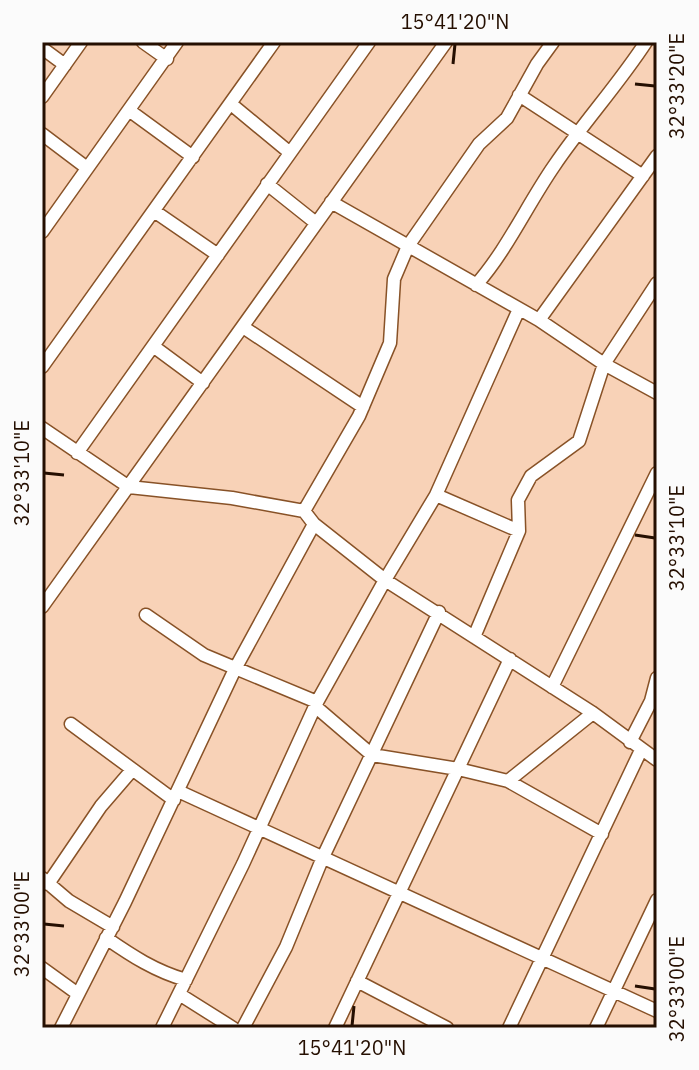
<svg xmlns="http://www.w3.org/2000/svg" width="699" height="1070" font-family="'IBM Plex Sans',sans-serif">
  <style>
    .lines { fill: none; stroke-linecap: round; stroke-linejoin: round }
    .minor-casing { stroke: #885227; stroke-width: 15 }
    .minor { stroke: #fff; stroke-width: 12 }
    .ticks { fill: none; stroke: #250f01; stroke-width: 3 }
    .neatline { fill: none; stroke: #250f01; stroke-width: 3 }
    .ticks-label { font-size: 20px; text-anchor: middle; fill: #250f01 }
  </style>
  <rect width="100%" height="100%" fill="#f8d2b7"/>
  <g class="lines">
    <defs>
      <path id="minor" d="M143,42L167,59
        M42,48L65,65
        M519,95L643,176
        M42,97L81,42
        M231,104L289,152
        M130,111L193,157
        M42,134L87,168
        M267,184L316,223
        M331,202L539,320L604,364L657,393
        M154,211L218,255
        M42,232L177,42
        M476,285C507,250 527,205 554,166C583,123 618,85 646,42
        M539,320L657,156
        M243,327L363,407
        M153,346L203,383
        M42,367L274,42
        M42,428L129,487L232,498L304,511L314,524L385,580L593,713L657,760
        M77,453L369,42
        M436,495L519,531
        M304,511L359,416L390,343L394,279L408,246L479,144L507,118L537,64L553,42
        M42,607L446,42
        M146,615L204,655L317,702
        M474,637L519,531L518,500L531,476L579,441L604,364L657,283
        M552,687L657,473
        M316,707L372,755L458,769L508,781L602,834
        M71,724L174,800
        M630,742L651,701L657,678
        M508,781L593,713
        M178,791L657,1011
        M42,878L69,901L113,927
        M48,884L101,806L132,770
        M106,938C132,956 155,971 186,980
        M42,968L78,994
        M357,981L447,1028
        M179,994L233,1028
        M61,1028L125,902L235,669L314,524
        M162,1028L243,864L317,702L385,580L436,495L519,309
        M243,1028L286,947L323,857L439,612
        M335,1028L510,659
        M509,1028L641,750
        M596,1028L657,900"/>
    </defs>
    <!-- minor casing -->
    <use href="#minor" class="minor-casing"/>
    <!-- minor -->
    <use href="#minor" class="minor"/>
  </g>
  <!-- ticks -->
  <path class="ticks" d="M453,64L455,44M635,84L655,86M44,473L64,475M635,535L655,538M44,924L64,926M635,986L655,989M352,1026L354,1006"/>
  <!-- border -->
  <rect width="699" height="1070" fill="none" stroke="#fbfbfb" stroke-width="88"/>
  <rect x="44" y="44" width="611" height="982" class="neatline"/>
  <g class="ticks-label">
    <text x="455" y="29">15°41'20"N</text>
    <text transform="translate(677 86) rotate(-90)" y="7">32°33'20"E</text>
    <text transform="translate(22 473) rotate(-90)" y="7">32°33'10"E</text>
    <text transform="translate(677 538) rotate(-90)" y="7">32°33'10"E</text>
    <text transform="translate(22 924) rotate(-90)" y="7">32°33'00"E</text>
    <text transform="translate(677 989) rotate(-90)" y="7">32°33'00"E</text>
    <text x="352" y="1055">15°41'20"N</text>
  </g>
</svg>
